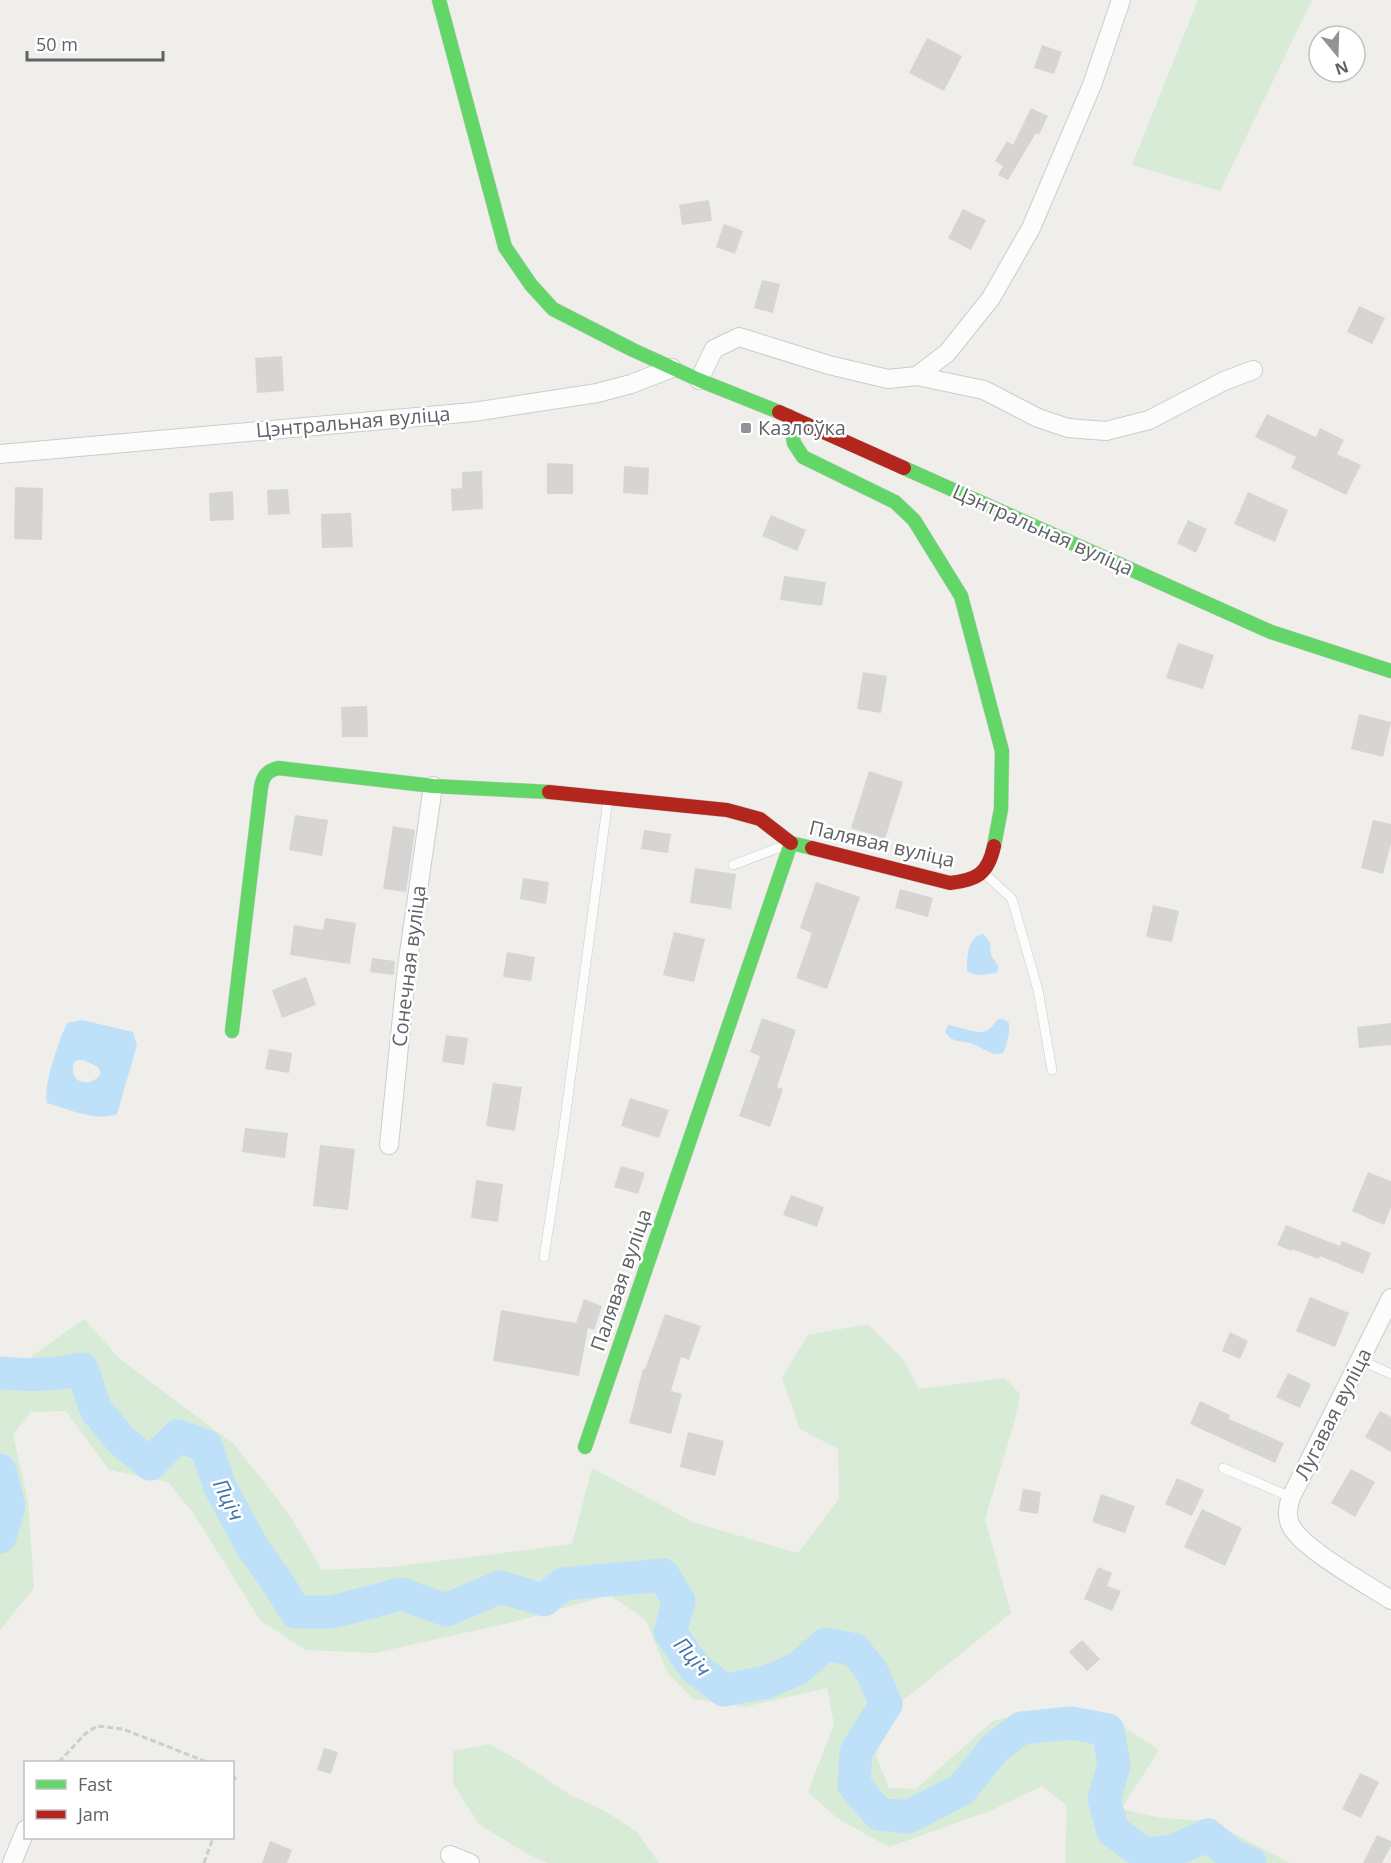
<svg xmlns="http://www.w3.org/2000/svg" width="1391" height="1863" font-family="'Open Sans',sans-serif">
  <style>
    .green { fill: #d8ebd6 }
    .water { fill: #bfe0f9; fill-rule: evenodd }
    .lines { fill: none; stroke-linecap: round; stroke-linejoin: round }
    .river { stroke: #bfe0f9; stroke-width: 33 }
    .building { fill: #d6d5d3 }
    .lane-casing { stroke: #cbcccc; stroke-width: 10 }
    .street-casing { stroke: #cbcccc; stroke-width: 20 }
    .fast-casing { stroke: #cacacb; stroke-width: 15 }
    .jam-casing { stroke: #cacacb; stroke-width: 15 }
    .path { stroke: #cacfcc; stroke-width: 3; stroke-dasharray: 6 3; stroke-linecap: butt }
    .lane { stroke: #fdfcfc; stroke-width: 9 }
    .street { stroke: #fdfcfc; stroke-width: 18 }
    .fast { stroke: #63d668; stroke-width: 14 }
    .jam { stroke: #b3261e; stroke-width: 14 }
    .poi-dot { fill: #919496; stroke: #fff; stroke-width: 2 }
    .labels { text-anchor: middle; stroke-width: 5; stroke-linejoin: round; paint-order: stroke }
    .street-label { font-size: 20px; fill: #5f6368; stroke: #fff }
    .poi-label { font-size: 20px; fill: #5f6368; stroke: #fff; text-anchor: start }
    .water-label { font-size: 21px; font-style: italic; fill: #4174aa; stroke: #fff }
  </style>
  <rect width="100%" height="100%" fill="#efeeea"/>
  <!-- green -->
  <path class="green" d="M1198,0H1312L1220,191L1132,165Z
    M84,1319L121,1360L234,1444L291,1517L322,1570L391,1567L572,1544L592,1468L695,1523L798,1553L839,1499L838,1449L800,1429L782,1378L808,1335L868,1324L903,1359L919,1389L1005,1378L1020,1394L1015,1420L985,1519L1011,1613L895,1707L876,1755L889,1788L916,1789L993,1721L1029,1712L1103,1713L1159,1750L1121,1809L1161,1818L1210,1821L1290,1863H1065L1067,1806L1042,1786L992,1810L889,1847L837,1818L808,1792L834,1724L827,1688L744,1707L693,1699L667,1672L646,1620L610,1595L513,1622L375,1653L305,1650L260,1620L194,1514L168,1482L109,1470L66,1411L31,1412L13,1435L28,1501L34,1588L0,1630V1368L18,1366Z
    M490,1744L521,1762L572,1796L601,1809L636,1831L659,1863H548L527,1854L479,1824L453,1784V1751Z"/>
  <!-- water -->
  <path class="water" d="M983,934L990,942L991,955L998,966V971L996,973C987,974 974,977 967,971C967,958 967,937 983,934Z
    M999,1019L1005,1020L1009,1023C1010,1033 1007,1044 1003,1053L993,1054L971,1043L957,1041L950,1038L945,1032L948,1025C959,1026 980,1036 988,1030C992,1027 995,1022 999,1019Z
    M82,1020L133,1032L137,1045L117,1114C96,1122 68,1109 47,1103C43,1084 59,1041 67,1023ZM83,1060L98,1067L101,1074C86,1092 66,1078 75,1061Z"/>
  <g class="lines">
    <!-- river -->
    <path class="river" d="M0,1373C28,1376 54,1375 82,1369L96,1410L122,1441L150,1464L178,1436L206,1446L220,1487L253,1548L276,1580L296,1612H332L401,1594L446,1610L500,1587L544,1600L563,1584L663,1575L679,1601L670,1632L695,1668L724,1690L767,1682L797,1669L826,1644L855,1650L872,1672L886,1704L856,1752L854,1785L879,1814L908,1817L962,1789L994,1749L1021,1728L1072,1723L1108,1730L1114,1765L1104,1799L1113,1831L1146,1855L1175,1850L1208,1835L1233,1856L1250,1863
      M0,1470L9,1506L0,1537"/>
  </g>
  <!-- building -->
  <path class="building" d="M927,38L962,56L944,91L909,73Z
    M1042,45L1062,52L1054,74L1034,68Z
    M1031,108L1048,116L1039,135L1036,133L1008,180L998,175L1003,166L995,161L1007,141L1013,145Z
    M709,200L712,221L682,225L679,205Z
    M963,209L986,220L971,250L948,238Z
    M724,224L743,231L735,254L716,247Z
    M762,280L780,284L773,313L754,308Z
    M1359,306L1385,318L1372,344L1347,332Z
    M282,356L284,391L257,393L255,358Z
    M1267,414L1316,437L1320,428L1344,440L1337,454L1361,465L1346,495L1291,468L1296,457L1255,437Z
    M547,463L573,464V494H547Z
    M624,466L649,468L648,495L623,493Z
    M482,471L483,509L452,511L451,489L462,488V472Z
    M15,487L43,488L42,540L14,539Z
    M288,489L290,514L268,515L267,490Z
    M233,491L234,520L210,521L209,493Z
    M1248,492L1288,510L1275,542L1234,524Z
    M351,513L353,547L322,548L321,514Z
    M771,515L806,530L797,551L762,536Z
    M1188,520L1207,529L1196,553L1177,543Z
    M784,576L826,582L822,606L780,600Z
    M1178,643L1214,655L1203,689L1166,678Z
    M863,672L887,676L881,713L857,709Z
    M367,706L368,737H342L341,707Z
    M1359,714L1391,722L1383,757L1351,749Z
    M869,771L903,782L885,839L851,828Z
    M295,815L328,820L322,856L289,850Z
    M1373,820L1391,824V843L1383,874L1361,868Z
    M393,826L415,830L406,892L383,889Z
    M644,830L671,834L668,853L641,849Z
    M695,868L736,874L731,909L690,903Z
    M523,878L549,882L546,904L520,899Z
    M816,882L860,897L827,989L796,978L812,933L800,928Z
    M900,889L933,898L928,917L895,908Z
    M1153,905L1179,911L1172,942L1146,937Z
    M325,918L356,923L350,964L290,955L294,925L323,930Z
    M674,932L705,939L694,982L663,975Z
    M507,952L535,957L531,981L503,977Z
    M372,958L395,961L394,975L370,972Z
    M306,977L316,1005L282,1018L272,990Z
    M762,1018L796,1030L777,1087L783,1089L770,1127L739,1116L760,1056L750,1052Z
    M1391,1023V1045L1359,1048L1357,1027Z
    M446,1035L468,1038L464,1065L442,1062Z
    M269,1049L292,1053L289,1073L265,1069Z
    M493,1083L522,1087L515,1131L486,1126Z
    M630,1098L669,1110L659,1138L621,1126Z
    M245,1128L288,1133L285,1158L242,1152Z
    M320,1145L355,1149L348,1210L313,1206Z
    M621,1166L645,1173L638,1194L614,1187Z
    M1368,1172L1391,1181V1207L1384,1225L1352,1211Z
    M476,1180L503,1184L498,1222L471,1218Z
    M791,1195L824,1207L817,1227L783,1215Z
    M1286,1225L1340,1246L1342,1241L1371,1253L1363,1274L1320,1256L1318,1259L1292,1249L1291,1251L1277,1245Z
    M1310,1297L1349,1313L1335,1347L1296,1331Z
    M584,1299L602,1306L594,1330L588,1328L579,1376L493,1361L501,1310L576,1323Z
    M665,1314L701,1326L689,1360L681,1357L671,1391L682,1394L671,1434L629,1423L643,1369H645Z
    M1230,1332L1248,1341L1240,1359L1222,1351Z
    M1288,1373L1311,1384L1300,1408L1276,1397Z
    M1200,1401L1230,1415L1229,1419L1284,1443L1275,1463L1190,1424Z
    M1380,1411L1391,1417V1452L1365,1437Z
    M688,1432L724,1441L715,1476L680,1467Z
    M1351,1469L1375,1482L1355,1517L1331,1503Z
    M1177,1478L1204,1490L1192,1516L1165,1504Z
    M1023,1489L1041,1492L1038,1514L1019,1511Z
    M1101,1494L1135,1506L1125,1533L1092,1522Z
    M1202,1509L1242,1528L1225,1566L1184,1547Z
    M1098,1567L1112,1573L1107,1586L1121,1591L1112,1611L1084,1599Z
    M1082,1640L1100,1659L1087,1671L1069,1652Z
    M324,1748L338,1752L331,1774L317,1770Z
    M1360,1773L1379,1782L1361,1818L1342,1809Z
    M1377,1835L1391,1841V1846L1382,1863H1363Z
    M270,1841L292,1850L287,1863H262Z"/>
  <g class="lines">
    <defs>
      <path id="lane" d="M733,865L786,845
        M984,873L1012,899L1038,990L1052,1070
        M544,1257L562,1141L608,799
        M1360,1360L1391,1374
        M1223,1468L1291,1497"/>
      <path id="street" d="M917,376L984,390L1038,418L1068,428L1106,431L1149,420L1224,381L1253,370
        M699,380L714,349L739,337L829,365L888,379L917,376L947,353L991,298L1031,228L1092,85L1121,0
        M0,454L473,412L597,393L631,384L672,368
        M389,1145L407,967L433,786
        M1391,1298L1291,1497C1288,1506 1286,1515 1290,1524C1299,1547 1368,1585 1391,1600
        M450,1855L470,1863
        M12,1863L26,1829"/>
      <path id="fast" d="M439,0L505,247L531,285L553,309L633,350L699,380L779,412
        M789,416L794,443L803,457L895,502L914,520L961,596L1002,751L1001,809L994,846
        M904,468L1271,632L1391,671
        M232,1031L261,787C263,776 267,771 278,768L433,786L549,792
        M585,1447L791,843L812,848"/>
      <path id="jam" d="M779,412L904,468
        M549,792L727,810L760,819L791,843
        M812,848L950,883C977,880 988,874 994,846"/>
    </defs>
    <!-- lane casing -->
    <use href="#lane" class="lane-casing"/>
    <!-- street casing -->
    <use href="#street" class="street-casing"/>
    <!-- fast casing -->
    <use href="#fast" class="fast-casing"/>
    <!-- jam casing -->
    <use href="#jam" class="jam-casing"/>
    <!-- path -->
    <path class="path" d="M59,1762L85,1734L97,1726L123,1729L207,1762
      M232,1776L235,1778L232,1786
      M204,1863L213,1838"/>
    <!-- lane -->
    <use href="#lane" class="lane"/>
    <!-- street -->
    <use href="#street" class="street"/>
    <!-- fast -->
    <use href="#fast" class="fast"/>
    <!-- jam -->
    <use href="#jam" class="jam"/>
  </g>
  <!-- markers -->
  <rect class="poi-dot" x="740" y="422" width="12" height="12" rx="3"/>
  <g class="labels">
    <!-- street labels -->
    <g class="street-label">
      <text transform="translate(353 422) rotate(-5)" y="7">Цэнтральная вуліца</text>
      <text transform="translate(1043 530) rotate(24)" y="7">Цэнтральная вуліца</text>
      <text transform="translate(882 844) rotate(13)" y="7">Палявая вуліца</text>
      <text transform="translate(409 966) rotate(-83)" y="7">Сонечная вуліца</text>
      <text transform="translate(621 1280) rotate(-71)" y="7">Палявая вуліца</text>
      <text transform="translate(1333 1414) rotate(-63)" y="7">Лугавая вуліца</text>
    </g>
    <!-- poi labels -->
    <g class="poi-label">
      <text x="758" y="435">Казлоўка</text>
    </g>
    <!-- water labels -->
    <g class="water-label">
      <text transform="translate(228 1500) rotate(64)" y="7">Пціч</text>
      <text transform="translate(692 1657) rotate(49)" y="7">Пціч</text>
    </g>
  </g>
  <!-- legend -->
  <rect x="24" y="1761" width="210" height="78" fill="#ffffff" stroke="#bfc1c3" stroke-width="1.5"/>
  <rect x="36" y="1780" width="30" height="9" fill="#63d668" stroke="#bfc1c3" stroke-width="1.5"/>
  <text x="78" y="1791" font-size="18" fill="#5f6368">Fast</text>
  <rect x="36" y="1810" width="30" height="9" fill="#b3261e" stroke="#bfc1c3" stroke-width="1.5"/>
  <text x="78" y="1821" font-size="18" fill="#5f6368">Jam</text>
  <!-- north arrow -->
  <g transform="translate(1337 54) rotate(161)"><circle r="28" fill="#ffffff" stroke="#bfc1c3" stroke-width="1.5"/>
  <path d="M0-4.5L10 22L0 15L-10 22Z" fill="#919496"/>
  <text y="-9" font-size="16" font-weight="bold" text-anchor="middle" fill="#5f6368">N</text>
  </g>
  <!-- scale -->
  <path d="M27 51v9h136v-9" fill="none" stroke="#5f6368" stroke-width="3"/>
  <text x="36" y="51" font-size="18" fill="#5f6368" stroke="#ffffff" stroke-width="4.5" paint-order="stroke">50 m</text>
</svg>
